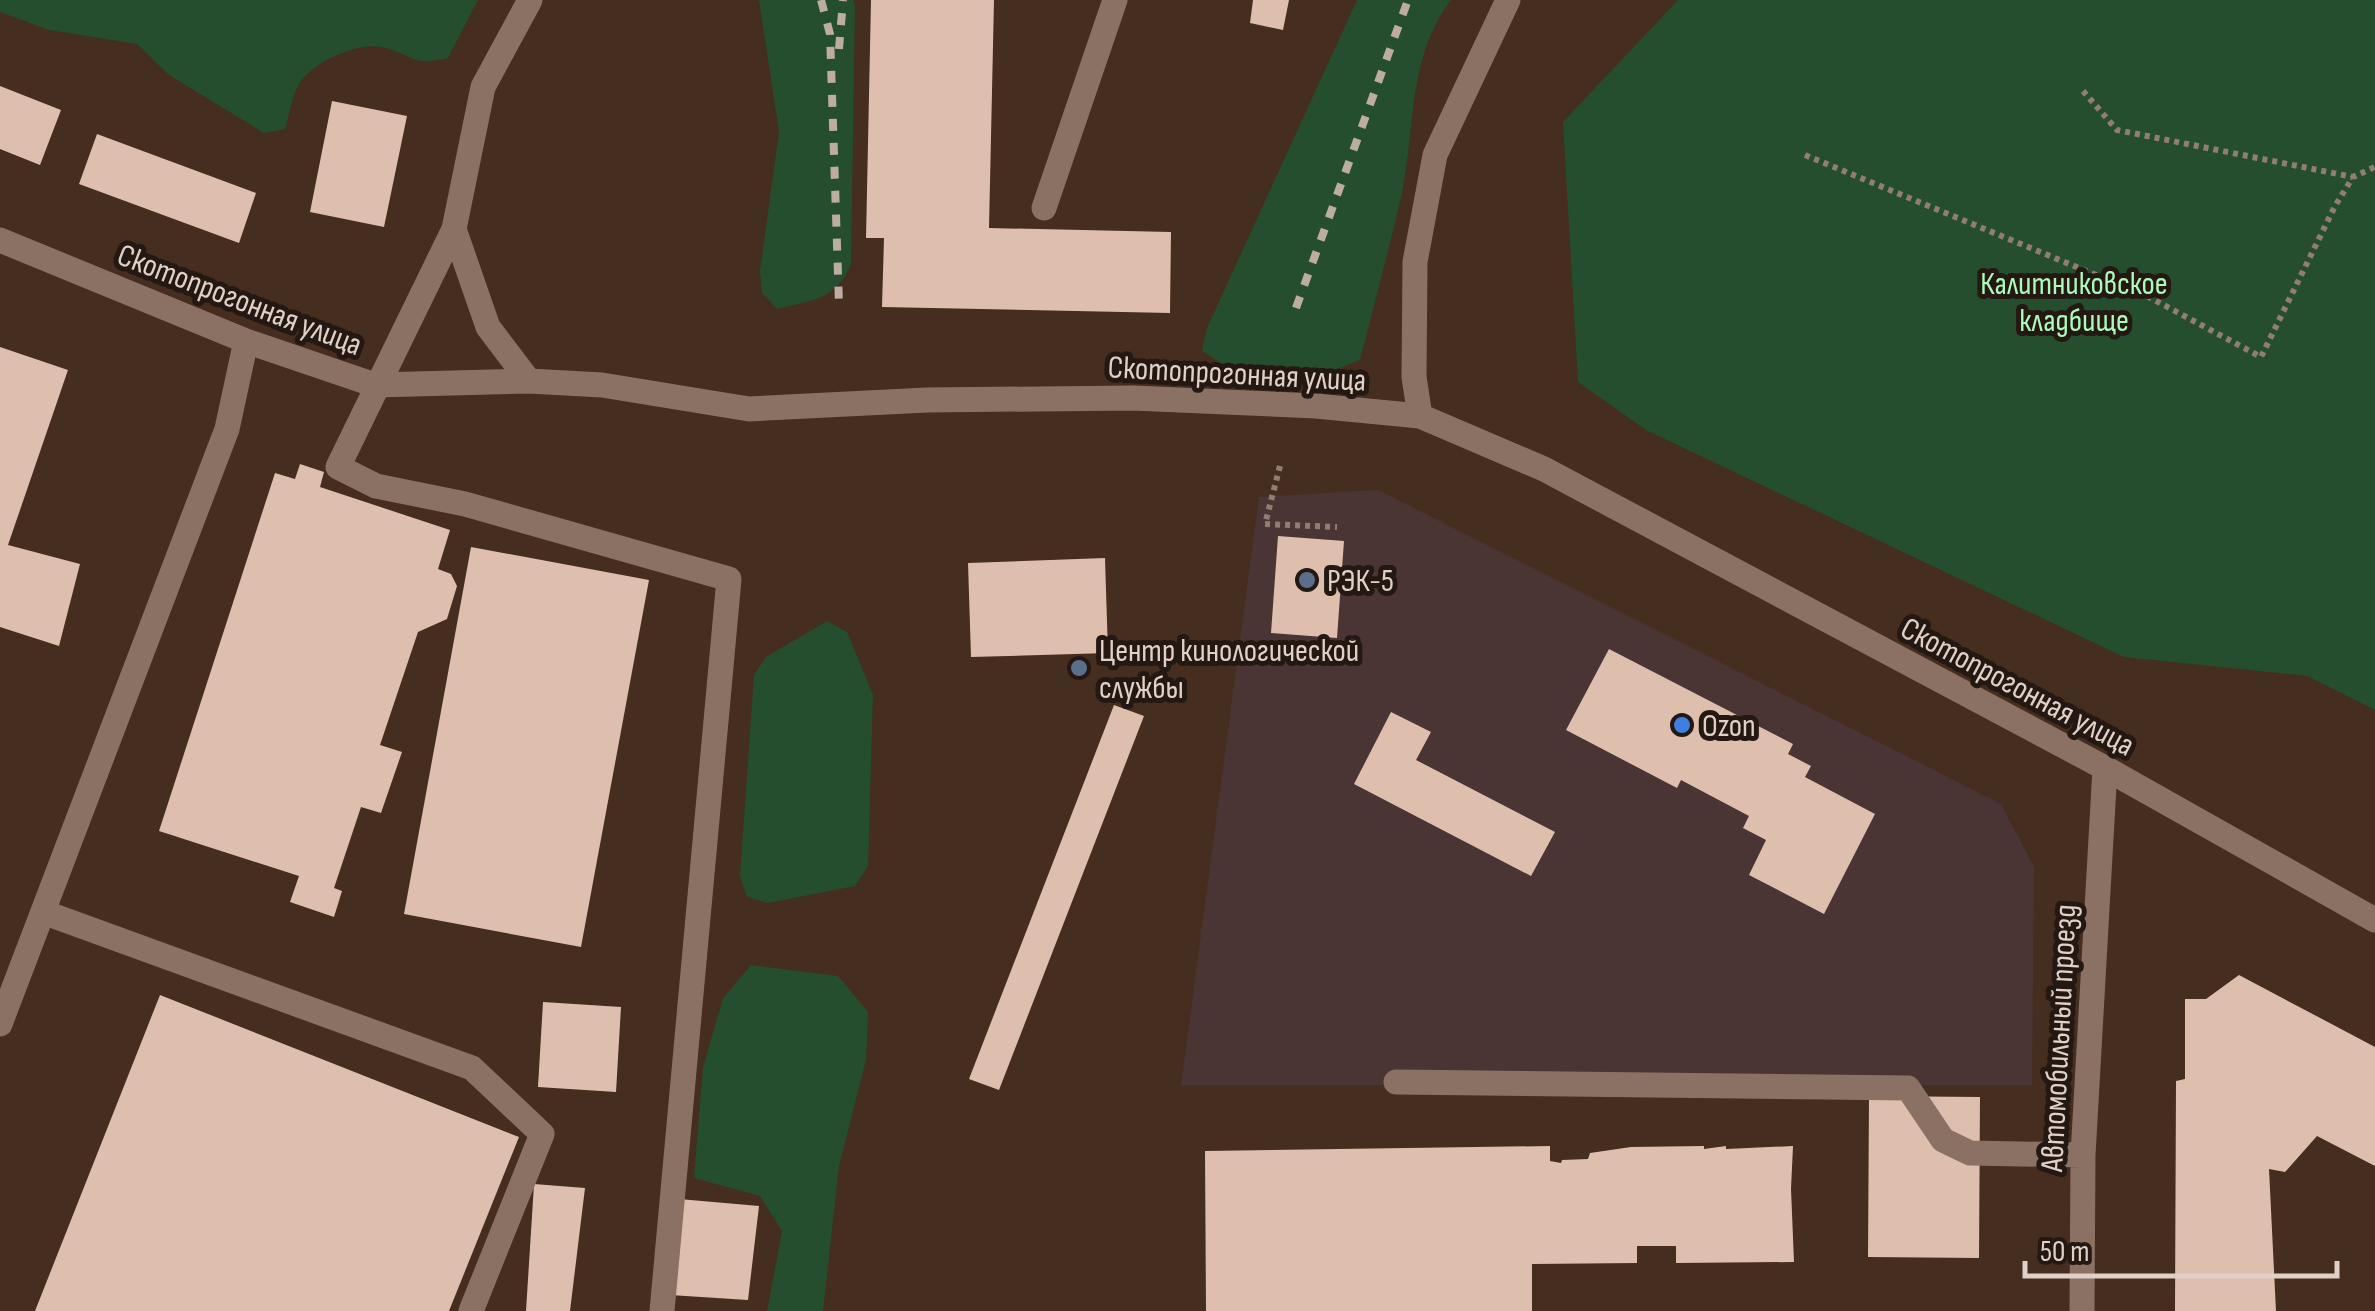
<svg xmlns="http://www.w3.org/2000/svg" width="2375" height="1311" font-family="'Sofia Sans Condensed',sans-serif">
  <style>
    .commercial { fill: #4a3534 }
    .green { fill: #254e2e }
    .building { fill: #debfae }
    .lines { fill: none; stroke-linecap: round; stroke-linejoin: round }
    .path { stroke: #917d72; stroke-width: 6; stroke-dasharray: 5 5; stroke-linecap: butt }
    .minor { stroke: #8b7163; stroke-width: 25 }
    .rail { stroke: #bdaca2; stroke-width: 8; stroke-dasharray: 12 12; stroke-linecap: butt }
    .service-dot { fill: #5c6f8a; stroke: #241812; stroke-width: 4 }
    .shop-dot { fill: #3f7fe0; stroke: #241812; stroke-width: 4 }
    .labels { text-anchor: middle; stroke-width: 10; stroke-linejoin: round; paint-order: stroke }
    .park-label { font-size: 32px; fill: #abfab9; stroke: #241812 }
    .street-label { font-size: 32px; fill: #e0d0c7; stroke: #241812 }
    .poi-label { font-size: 32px; fill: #e0d0c7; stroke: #241812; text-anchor: start }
  </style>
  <rect width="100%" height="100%" fill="#452d1f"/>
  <!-- commercial -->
  <path class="commercial" d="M1378,490L2001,804L2034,867L2032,1085H1181L1259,497Z"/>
  <!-- green -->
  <path class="green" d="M0,0H478L448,58C409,67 414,54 381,47C358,42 310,63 299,84C292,97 289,115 285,129L264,133L169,75L137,44L49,30L0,12Z
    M759,0H853L855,4L851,264C836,300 813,300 777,309L762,293L760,271L779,132Z
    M1357,0H1451C1407,59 1416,126 1402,193C1389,249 1374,305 1360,360L1337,369L1221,363L1202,351L1207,328Z
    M1678,0H2375V710L2307,676L2124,657L1646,430L1578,382L1563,122Z
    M827,621L847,632L873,695L868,866L855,886L768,903L747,897L740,876L754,675L766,657Z
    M751,965L838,976L868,1012L866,1060L839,1166L823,1311H767L782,1231L760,1196L694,1178L703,1067L723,998Z"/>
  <!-- building -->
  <path class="building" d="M871,0H994L989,228L1171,232L1170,313L882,307L884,238H866Z
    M1253,0H1289L1283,30L1250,23Z
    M0,86L61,110L40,165L0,149Z
    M332,101L407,116L384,227L310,212Z
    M97,134L256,193L239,243L79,184Z
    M0,347L68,370L8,545L80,564L59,646L0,627Z
    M300,464L324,472L320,487L450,530L438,569L451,574L457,586L447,619L418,632L380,745L402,752L381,813L361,807L334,888L342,891L334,917L290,902L299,876L159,831L275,473L295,479Z
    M1278,536L1344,541L1337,638L1271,633Z
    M471,547L649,580L581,947L404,914Z
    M1105,558L1108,653L971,657L968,563Z
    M1609,649L1793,744L1788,754L1811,766L1805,777L1875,814L1824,914L1749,875L1766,840L1743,828L1749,816L1681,780L1677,788L1566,730Z
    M1114,705L1144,716L999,1090L969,1079Z
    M1391,712L1431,732L1416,760L1555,832L1531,876L1354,784Z
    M2239,975L2375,1047V1166L2317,1136L2285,1172L2269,1169L2276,1311H2175L2176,1081L2185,1079V999H2206Z
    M160,995L519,1137L449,1311H35Z
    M543,1002L621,1007L616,1092L538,1087Z
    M1869,1096L1980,1097L1979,1258L1868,1257Z
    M1550,1146V1161L1561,1163L1562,1160L1588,1159L1590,1153L1631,1147L1704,1146V1149L1726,1146V1149L1793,1146L1791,1189L1794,1262L1676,1263V1246H1637V1263L1532,1264V1311H1206L1205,1151Z
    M534,1184L585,1188L570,1311H526Z
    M679,1199L759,1206L748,1300L670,1295Z"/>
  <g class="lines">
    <!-- path -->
    <path class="path" d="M2083,91L2117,130L2353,177
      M1805,155L2147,296L2261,357L2335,206L2353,177L2375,167
      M1280,466L1265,524L1337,527"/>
    <!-- minor -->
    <path class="minor" d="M530,0L483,87L454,229L338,467L376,486L465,504L729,579L662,1311
      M1044,208L1115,0
      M454,229L488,327L529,381
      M0,240L246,341L375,385L529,381L602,385L749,409L927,400L1133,398L1316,406L1420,416L1544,469L2105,768L2375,920
      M1420,416L1414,377L1415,262L1435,155L1508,0
      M43,912L472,1068L542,1134L471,1311
      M0,1024L227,429L246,341
      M1396,1082L1908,1088L1943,1140L1970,1153L2083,1155
      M2082,1311L2083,1155L2105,768"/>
    <!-- rail -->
    <path class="rail" d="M821,0L830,34L839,305
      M839,49L843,0
      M1296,308L1408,0"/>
  </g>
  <!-- markers -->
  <g class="service-dot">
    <circle cx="1307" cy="580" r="10"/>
    <circle cx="1079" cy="668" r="10"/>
  </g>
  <circle class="shop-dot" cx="1682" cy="725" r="10"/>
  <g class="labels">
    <!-- park labels -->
    <g class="park-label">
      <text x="2074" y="294">Калитниковское<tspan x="2074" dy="37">кладбище</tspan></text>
    </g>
    <!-- street labels -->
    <g class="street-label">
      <text transform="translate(240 299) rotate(21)" y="11">Скотопрогонная улица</text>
      <text transform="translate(1237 373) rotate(3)" y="11">Скотопрогонная улица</text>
      <text transform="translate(2018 686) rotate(28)" y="11">Скотопрогонная улица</text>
      <text transform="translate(2058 1038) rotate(-87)" y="11">Автомобильный проезд</text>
    </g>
    <!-- poi labels -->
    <g class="poi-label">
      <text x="1327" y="591">РЭК-5</text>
      <text x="1099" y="661">Центр кинологической<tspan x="1099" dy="37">службы</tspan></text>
      <text x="1702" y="736">Ozon</text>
    </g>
  </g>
  <!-- scale -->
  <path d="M2025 1261v15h312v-15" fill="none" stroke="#e0d0c7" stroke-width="5"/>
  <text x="2040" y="1261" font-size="30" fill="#e0d0c7" stroke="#241812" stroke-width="8" paint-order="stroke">50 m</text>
</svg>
